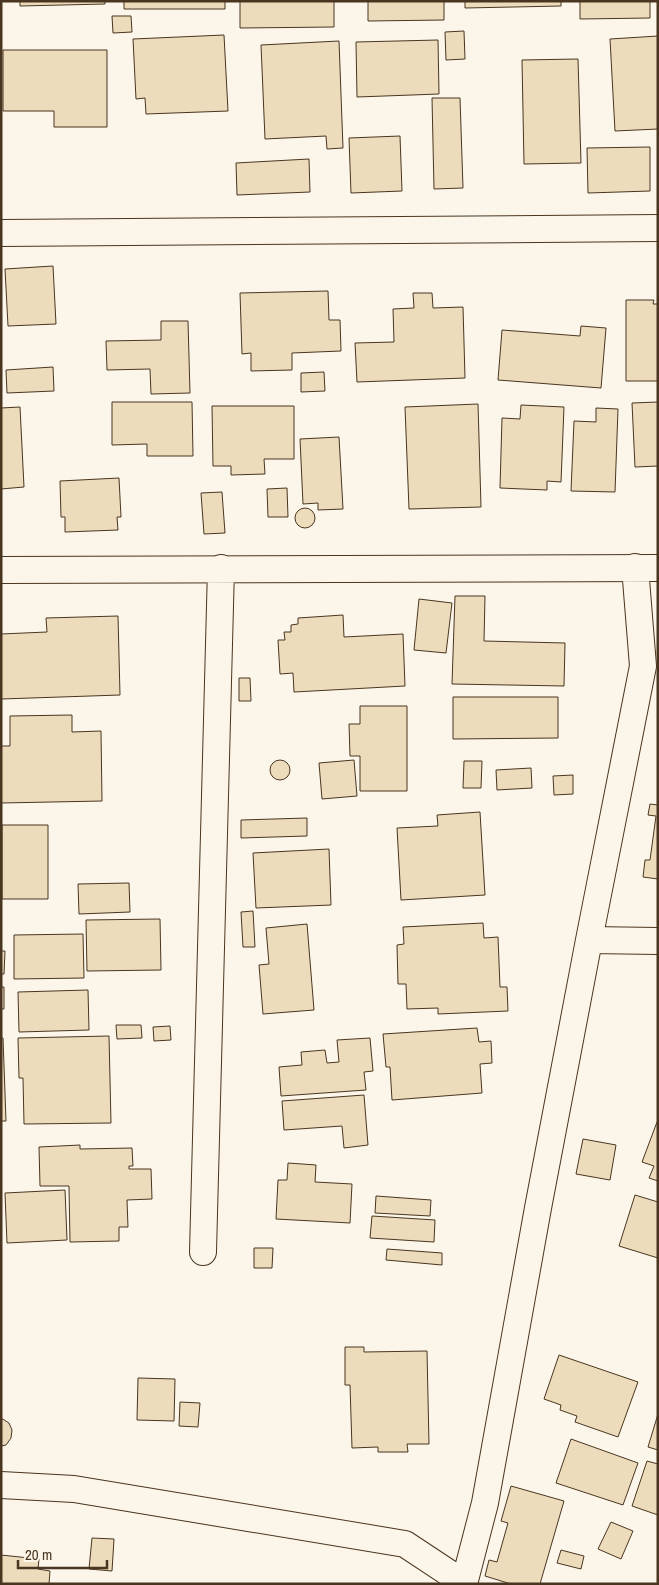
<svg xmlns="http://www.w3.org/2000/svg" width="659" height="1585" font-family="'Archivo Narrow',sans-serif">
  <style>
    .building { fill: #ecdcbc; stroke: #4a3520 }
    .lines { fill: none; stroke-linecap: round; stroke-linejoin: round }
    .street-casing { stroke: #4a3520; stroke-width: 28 }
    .street { stroke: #fbf6e9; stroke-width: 26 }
  </style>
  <rect width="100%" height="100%" fill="#fbf6e9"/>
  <!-- building -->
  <path class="building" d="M20,1H105V4L20,6Z
    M124,1H225V9H124Z
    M240,1H334V27L240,28Z
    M368,1H444V20L368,21Z
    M465,1H561V6L465,8Z
    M580,1H650V18L580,19Z
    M112,16H131L132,32L113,33Z
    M464,31L465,59L446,60L445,32Z
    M224,35L228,111L146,114L145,98L136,99L133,39Z
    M658,36V129L615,131L610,39Z
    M438,40L439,94L357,97L356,42Z
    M339,41L343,148L327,149L326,136L265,139L261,45Z
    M3,50H107V127H54V111H3Z
    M578,59L581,163L524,164L522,60Z
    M432,98H460L463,188L434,189Z
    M400,136L402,191L351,193L349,138Z
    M650,147V191L588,193L587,148Z
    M309,159L310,192L237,195L236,163Z
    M53,266L56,324L8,326L5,269Z
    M328,291L329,320H340L341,351L292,353V370L251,371V353L242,354L240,293Z
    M413,293H432L433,308L463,307L465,378L357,382L355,343L394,342L393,309L414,308Z
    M626,300H654L653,304H658V381H626Z
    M161,321H188L190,393L151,394L150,369L107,370L106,341L161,340Z
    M581,326L606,328L601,388L498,380L502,330L580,336Z
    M53,367L54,391L7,393L6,370Z
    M324,372L325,391L301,392V373Z
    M112,402H192L193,456H147V444L112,445Z
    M658,402V466L635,467L632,403Z
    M478,404L481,507L409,509L405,407Z
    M521,405L564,407L561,482L547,481V490L500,488L502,418L520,419Z
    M212,406H294V459H264L265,474L231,475V466H213Z
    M20,407L24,487L1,489V408Z
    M596,408L618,409L615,492L571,491L574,421L596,422Z
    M339,437L343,509L318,510V503L303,504L300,439Z
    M119,478L121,517H117L118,530L65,532V517H61L60,481Z
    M287,488L288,517H268L267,489Z
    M222,492L225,533L204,534L201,493Z
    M295 518a10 10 0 1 1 20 0a10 10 0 1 1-20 0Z
    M455,596H485L484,641L565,643L564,686L452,684Z
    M419,599L452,603L446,653L414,650Z
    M343,615L344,637L403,634L405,686L294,692L293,673L280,674L278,640H285L284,632H291V625L298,624V618Z
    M118,616L120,695L1,699V634L47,632L46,618Z
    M239,678H250L251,701H239Z
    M453,697H558V738L453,739Z
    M360,706H407V791H360V756H350L349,724H360Z
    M72,715V732L101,731L102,801L1,803V746H10V716Z
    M354,760L357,796L322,799L319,763Z
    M270 770a10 10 0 1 1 20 0a10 10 0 1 1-20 0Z
    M464,761H482L481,788H463Z
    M531,768L532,788L497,790L496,770Z
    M573,775V794L554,795L553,776Z
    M650,804L658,805V879L643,877L645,860H650L656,816L648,815Z
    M480,812L485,895L401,900L397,828L438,826L437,815Z
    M307,818V836L241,838V820Z
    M2,825H48V899H2Z
    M329,849L331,905L256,908L253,853Z
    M129,883L130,912L79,914L78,884Z
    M253,911L255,947H243L241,912Z
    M160,919L161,970L87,971L86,920Z
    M483,923L484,938L498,937L500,987H507L508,1011L438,1014V1008L407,1009L406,984H398L397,945L404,944L403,927Z
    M307,924L314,1010L263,1014L259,965L269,964L266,928Z
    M83,934L84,978L14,979V935Z
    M1,951H5L4,974H1Z
    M1,987H4V1009H1Z
    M88,990L89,1030L19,1032L18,992Z
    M116,1025H141L142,1038L117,1039Z
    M170,1026L171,1040L154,1041L153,1027Z
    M477,1028L479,1042L491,1041L492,1063L480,1064L482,1093L392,1100L390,1067H386L383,1034Z
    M109,1036L111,1123L24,1124L23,1078H19L18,1038Z
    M1,1038H3L6,1121H1Z
    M370,1038L373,1071L364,1072L366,1090L281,1096L279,1067L302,1065L301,1052L325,1050L327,1063L339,1062L337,1040Z
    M364,1095L368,1145L344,1148L342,1126L284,1130L282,1101Z
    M657,1122H658V1181L649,1178L654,1166L642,1162Z
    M583,1139L616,1145L610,1180L576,1174Z
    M80,1145V1149L132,1148L133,1166H129V1169H151L152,1199L127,1200L128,1227H119V1241L70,1242L69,1186H40L39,1147Z
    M288,1163L316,1165L315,1182L352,1184L350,1223L276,1219L278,1180H287Z
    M65,1190L67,1240L7,1243L5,1193Z
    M635,1195L658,1202V1258L619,1246Z
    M376,1196L431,1200L430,1216L375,1213Z
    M372,1216L435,1220L434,1242L370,1238Z
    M254,1248H273L272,1268H254Z
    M387,1249L442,1253V1265L386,1260Z
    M345,1347H364V1352L427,1351L429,1444H407L408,1452H378V1447L352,1448L350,1385H345Z
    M559,1355L638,1382L618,1437L575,1422L577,1416L560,1410L561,1405L544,1399Z
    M138,1378L175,1379L174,1421L137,1420Z
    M180,1402L200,1403L198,1427L179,1426Z
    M658,1414V1450L648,1447Z
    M1,1418L9,1423L12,1430L11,1438L6,1445L1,1446Z
    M571,1439L638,1463L623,1505L556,1483Z
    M647,1461L658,1464V1515L632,1506Z
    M511,1486L564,1501L540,1584H511L485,1576L489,1560L497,1562L508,1523L501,1521Z
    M611,1522L633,1531L621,1559L598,1549Z
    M92,1538L114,1539L112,1571L89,1569Z
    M561,1550L584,1556L581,1569L557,1563Z
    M1,1555L39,1559L38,1569L50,1571L49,1584H1Z"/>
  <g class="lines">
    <defs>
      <path id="street" d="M1,233L658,228
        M1,570L658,568
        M589,940L658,941
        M203,1252L221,568
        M1,1485L74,1489L405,1544L464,1583
        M464,1584L485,1503L538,1208L589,940L643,666L635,567"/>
    </defs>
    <!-- street casing -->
    <use href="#street" class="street-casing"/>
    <!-- street -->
    <use href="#street" class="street"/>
  </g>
  <!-- border -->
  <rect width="659" height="1585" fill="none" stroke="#4a3520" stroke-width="5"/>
  <!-- scale -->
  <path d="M18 1560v8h89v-8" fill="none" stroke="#4a3520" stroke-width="2.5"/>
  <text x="25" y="1560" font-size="15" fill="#4a3520" stroke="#fbf6e9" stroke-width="4" paint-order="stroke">20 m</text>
</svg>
